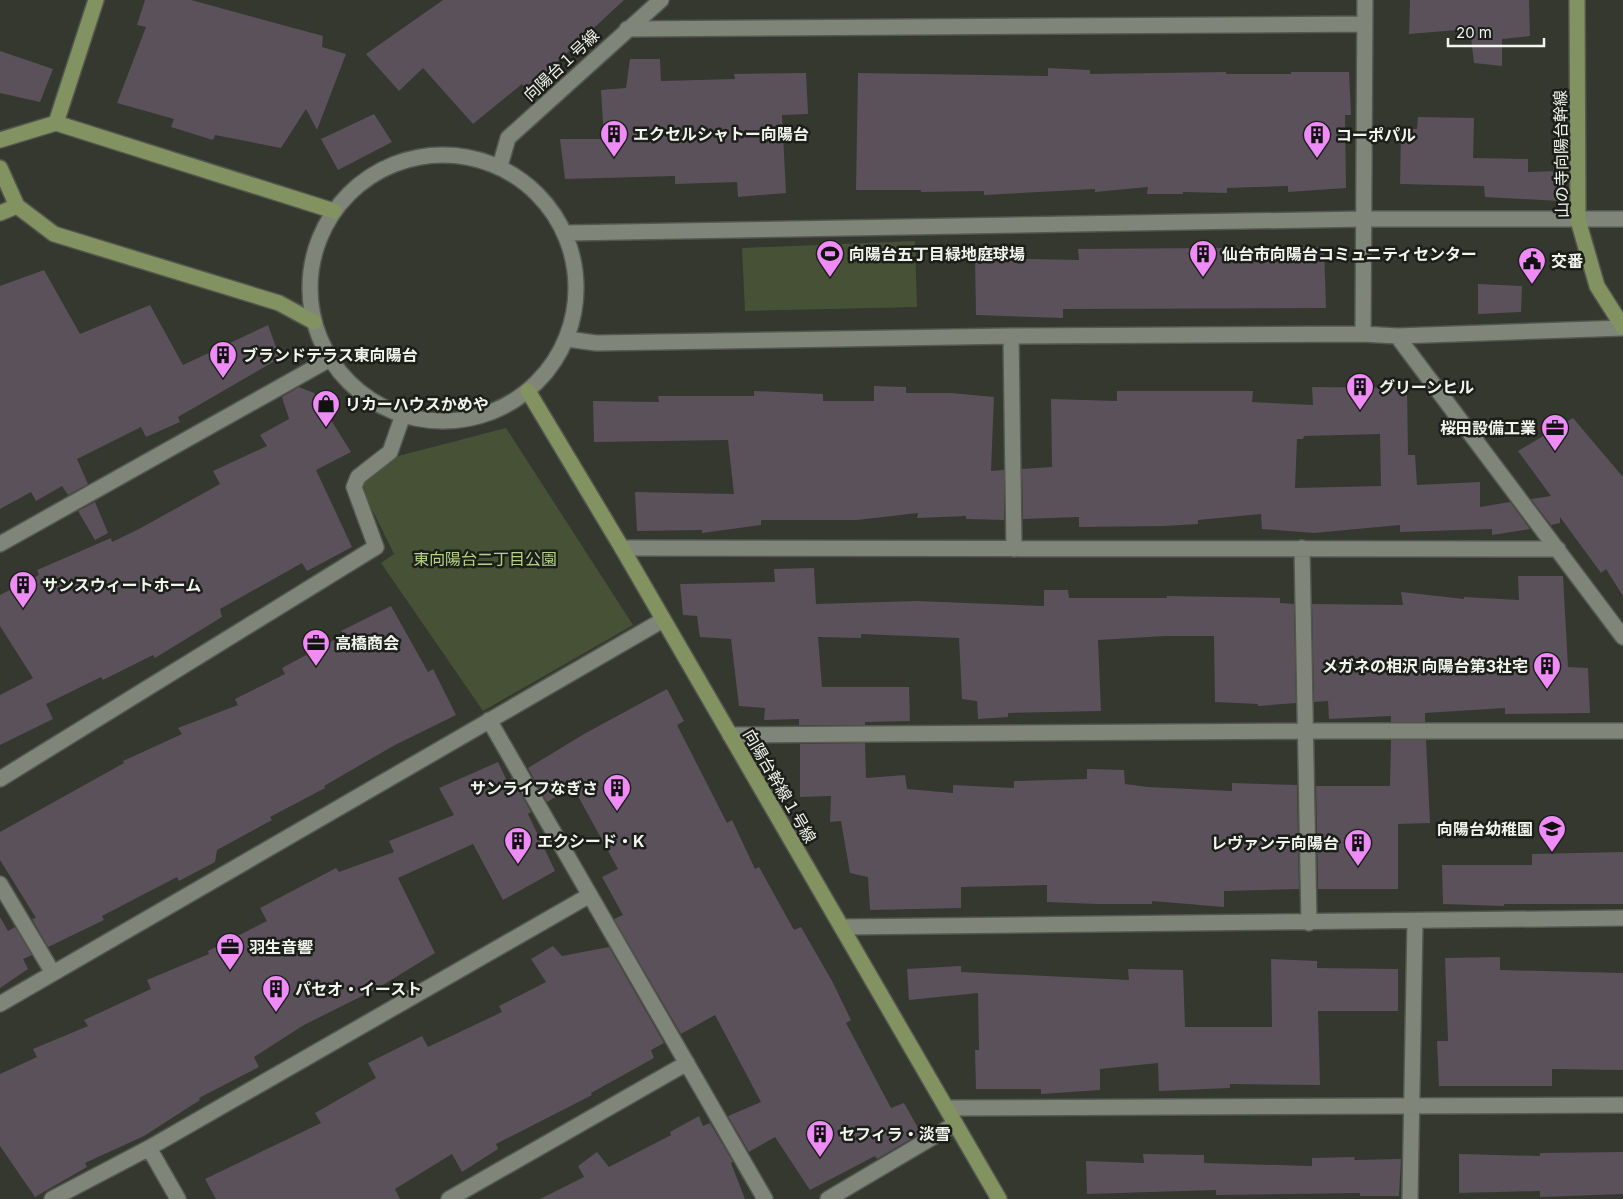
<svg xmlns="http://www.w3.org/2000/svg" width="1623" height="1199" font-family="Inter,'Noto Sans JP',sans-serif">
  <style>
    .green { fill: #465136 }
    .building { fill: #5a515a; fill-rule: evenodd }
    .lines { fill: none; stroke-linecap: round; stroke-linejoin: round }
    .street-casing { stroke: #53574e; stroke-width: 18 }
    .secondary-casing { stroke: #53574e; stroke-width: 18 }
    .street { stroke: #808579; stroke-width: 15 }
    .secondary { stroke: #829261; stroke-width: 15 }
    .labels { text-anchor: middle; stroke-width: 5; stroke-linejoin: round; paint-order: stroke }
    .street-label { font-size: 16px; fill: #f2f5ee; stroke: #1c1e1a }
    .poi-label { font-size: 16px; font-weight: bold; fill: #f2f5ee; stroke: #1c1e1a; text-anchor: start }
    .park-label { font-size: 16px; fill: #b6d28c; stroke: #1c1e1a }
  </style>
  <rect width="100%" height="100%" fill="#34382e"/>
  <!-- green -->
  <path class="green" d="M915,241L917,307L745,311L742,248Z
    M506,428L633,625L483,711L381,563L394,554L366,497L363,482L398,456Z"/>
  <!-- building -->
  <path class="building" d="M145,0H191L323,36L322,47L346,54L317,130L306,109L281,148L215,135L213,140L171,127L174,119L117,103L146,27L137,25Z
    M443,0H624L527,90L522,84L473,124L423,68L399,91L366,54Z
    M1410,0H1529L1530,36L1502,39V66L1474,63L1470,29L1409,34Z
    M0,51L53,69L40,102L0,93Z
    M630,59H660L661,81L735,79L734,74L806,73L808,114L782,115L786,193L738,197L737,182L675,184V176L565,179L560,139H604L601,90L626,88Z
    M1048,68L1090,70V74L1226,72V74H1291V72H1349L1351,115H1345L1346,188L1288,192V186L1227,188V193L1183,192V194H1147L1148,187L1095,192V189L984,195V191L921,192V190H856L858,73L1048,76Z
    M374,114L392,142L338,170L321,139Z
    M1418,117L1474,118L1473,158L1528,159V172L1560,171L1559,201L1485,197L1484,186L1400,184L1401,129H1417Z
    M1324,247L1326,308L1063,309V318L976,315L975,258L1079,260L1078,249Z
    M44,270L80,334L150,305L183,365L268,325L280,358L178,417L180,422L146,437L141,427L77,459L88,484L68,495L62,486L36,501L31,492L0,509V286Z
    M1478,284L1522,286L1521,312L1478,314Z
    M874,386L906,387V393H951L994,397L991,471L1004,470V520L966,519V516L917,518L918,513L857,520H761V525L702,533V530L637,531L635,492L734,494L728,440L594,442L593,401L659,402L658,396H754V391L823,394V401H874Z
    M299,387L314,393L351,452L316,470L352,547L307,571L302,563L220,609L222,617L155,658L153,655L103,680L101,677L46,704L53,719L0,745V695L33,678L0,626V595L39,575L37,570L111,538L112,542L139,529L220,484L213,471L267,446L260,435L289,419L282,397Z
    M1312,387L1407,388L1408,455H1415L1417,485L1480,482V507L1510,502L1530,529L1492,535V529L1400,532V525L1314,533L1262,529L1261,514L1198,520V524L1164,526L1079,527V517L1023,519L1022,469L1052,467L1051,399L1117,401V391H1253L1252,402L1313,405ZM1380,434L1381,486L1295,488L1297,439H1303L1304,436Z
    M1573,418L1623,477V596L1606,569L1601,573L1560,517V523L1551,525L1531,499L1551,496L1518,451Z
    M95,502L108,533L95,540L78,511Z
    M814,568L816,604L916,601L1044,606V590H1068L1069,598H1167V596L1280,598V603L1294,604L1296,703L1258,706V704L1215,702L1214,636H1165L1098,640L1101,711L1008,713V717L978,719L977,701L962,699L959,638L861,634V638L818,637L822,687H909L910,721L865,722V725H799V719L764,720L765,708L739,706L731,639L700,637L697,616L683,615L680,584L775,582L774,569Z
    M1518,576H1563L1568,667L1588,668L1590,713L1505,714V708L1425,713V722H1391V716L1329,719L1328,701L1314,702L1312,604L1403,605L1401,592L1464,599V597L1519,600Z
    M391,606L428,672L433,669L456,715L395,745L324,786L325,788L270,817L272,820L217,850L215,862L179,881L177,877L102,916L104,920L48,947L32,919L36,918L0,860V832L124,763L123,761L182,734L178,728L238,705L235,699L285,674L282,668L343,635L341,631Z
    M667,689L684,721L677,725L727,823L732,820L755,869L759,867L794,930L801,927L832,981L851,1020L846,1023L891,1108L904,1103L921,1133L877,1159L875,1156L810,1190L775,1137L749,1152L728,1116L761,1102L715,1015L681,1034L614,919L623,915L602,877L618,869L573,787L547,802L528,768L584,734Z
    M1391,740H1426L1430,823L1398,824V889H1318L1316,786H1390Z
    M865,743L866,778L905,775L907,789L953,793V785L1014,788V781L1087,779V769L1124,770L1125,784L1148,787L1232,791V783L1297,785L1299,889L1224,891V907L1152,901V904H1097L1047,902V885L961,887V908L870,910L868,877L850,873L841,821L830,822L831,796L800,797V744Z
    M498,762L507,781L512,778L531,812L528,814L555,871L503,900L473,844L398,878L435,953L378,988L304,1025L254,1057L259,1067L199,1098L200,1100L144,1136L85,1163L87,1167L35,1197L0,1146V1074L37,1057L33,1049L88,1026L84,1020L151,989L147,980L209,954L208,951L267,921L260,908L336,868L339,872L394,852L389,841L454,815L439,788Z
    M1623,852V904H1504V906L1443,904L1442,865H1532V854Z
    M0,917L8,931L15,927L32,955L23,959L28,969L0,988Z
    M553,946L562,956L609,947L664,1043L651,1050L654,1058L591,1093L592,1095L496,1144L498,1149L462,1172L452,1154L395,1189L400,1199H216L205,1179L321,1123L315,1113L376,1078L368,1063L422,1036L428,1047L502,1012L499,1006L546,982L531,959Z
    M1500,957V970L1623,973V1070L1552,1069V1086H1439L1437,1041H1448L1445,958Z
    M1271,959L1317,961V968L1398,969V1011H1318L1320,1085L1230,1084V1088L1159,1091L1158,1063L1100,1069V1090L1041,1094V1089H976L975,1050H979L978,993L909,1000L907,969L961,966V972L1129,980L1128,969L1183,970L1185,1027H1272Z
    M699,1116L703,1126L710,1123L733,1162L731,1163L745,1199H540L584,1177L578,1166L597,1152L609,1167L671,1135L670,1132Z
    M1623,1152V1194L1540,1197V1191L1459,1193V1154L1540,1156V1153Z
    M1143,1154L1204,1155V1163L1312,1166V1158L1355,1157L1354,1160L1401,1159L1399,1196H1360V1193L1216,1195V1190L1087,1194L1086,1161L1144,1163Z"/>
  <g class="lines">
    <defs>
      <path id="street" d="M627,29L1365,24
        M310 288a133 133 0 1 1 266 0a133 133 0 1 1-266 0Z
        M500,166L508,138L661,0
        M566,233L1363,219H1623
        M1363,334L1365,0
        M1011,336L1014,549
        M1397,336L1623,637
        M567,339L596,343L1011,336L1363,334L1397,336L1623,328
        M0,544L330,359
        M622,548L1558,549
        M1302,548L1309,923
        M489,720L765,1199
        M730,735L1306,731H1623
        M0,779L376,547L354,487L358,477L390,452L403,415
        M0,884L53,973
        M842,927L1623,918
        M0,1004L663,620
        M947,1108L1623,1105
        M149,1148L178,1199
        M52,1199L149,1148L590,895
        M449,1199L687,1063
        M828,1199L955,1124
        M1410,1199L1415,922"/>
      <path id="secondary" d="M1577,0L1578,220L1597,286L1623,327
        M56,123L96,0
        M0,140L56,123L334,211
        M0,168L17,206L54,234L279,303L314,322
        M0,213L17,206
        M528,391L622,548L999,1199"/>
    </defs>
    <!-- street casing -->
    <use href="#street" class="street-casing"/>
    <!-- secondary casing -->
    <use href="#secondary" class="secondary-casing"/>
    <!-- street -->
    <use href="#street" class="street"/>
    <!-- secondary -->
    <use href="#secondary" class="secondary"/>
  </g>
  <!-- icons -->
  <defs>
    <symbol id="building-pin" viewBox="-11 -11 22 30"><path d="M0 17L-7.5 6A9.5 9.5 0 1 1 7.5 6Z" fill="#ee8bf7" stroke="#1c1e1a"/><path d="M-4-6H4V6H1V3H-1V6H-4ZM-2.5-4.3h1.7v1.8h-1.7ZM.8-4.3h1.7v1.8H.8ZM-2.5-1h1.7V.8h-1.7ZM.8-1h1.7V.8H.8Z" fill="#111"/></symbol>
    <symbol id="stadium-pin" viewBox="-11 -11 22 30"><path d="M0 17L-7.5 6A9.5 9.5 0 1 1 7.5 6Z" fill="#ee8bf7" stroke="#1c1e1a"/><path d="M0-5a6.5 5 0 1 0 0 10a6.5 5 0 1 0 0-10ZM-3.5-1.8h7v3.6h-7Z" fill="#111"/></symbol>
    <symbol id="civic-pin" viewBox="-11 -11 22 30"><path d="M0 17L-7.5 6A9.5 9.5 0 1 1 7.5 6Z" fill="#ee8bf7" stroke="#1c1e1a"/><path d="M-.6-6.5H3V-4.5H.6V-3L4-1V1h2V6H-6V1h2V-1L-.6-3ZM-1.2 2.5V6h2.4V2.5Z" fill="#111"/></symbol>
    <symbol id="shop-pin" viewBox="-11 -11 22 30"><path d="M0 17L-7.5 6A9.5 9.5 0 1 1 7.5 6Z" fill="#ee8bf7" stroke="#1c1e1a"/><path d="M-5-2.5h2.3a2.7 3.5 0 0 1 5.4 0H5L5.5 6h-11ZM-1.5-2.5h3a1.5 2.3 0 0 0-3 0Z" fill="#111"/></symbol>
    <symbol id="office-pin" viewBox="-11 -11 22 30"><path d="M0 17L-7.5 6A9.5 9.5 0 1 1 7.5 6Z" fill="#ee8bf7" stroke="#1c1e1a"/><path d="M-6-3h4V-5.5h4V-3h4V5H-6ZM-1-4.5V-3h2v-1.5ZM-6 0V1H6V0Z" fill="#111"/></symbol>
    <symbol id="school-pin" viewBox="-11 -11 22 30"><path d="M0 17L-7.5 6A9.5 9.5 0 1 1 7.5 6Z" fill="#ee8bf7" stroke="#1c1e1a"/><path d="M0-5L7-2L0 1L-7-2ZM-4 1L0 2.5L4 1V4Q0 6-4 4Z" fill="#111"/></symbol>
  </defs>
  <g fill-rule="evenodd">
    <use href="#building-pin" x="598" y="118" width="32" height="43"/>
    <use href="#building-pin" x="1301" y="119" width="32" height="43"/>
    <use href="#stadium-pin" x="814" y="238" width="32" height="43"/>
    <use href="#building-pin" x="1187" y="238" width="32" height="43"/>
    <use href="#civic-pin" x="1516" y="245" width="32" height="43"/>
    <use href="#building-pin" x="207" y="339" width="32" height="43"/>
    <use href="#building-pin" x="1344" y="371" width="32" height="43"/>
    <use href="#shop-pin" x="310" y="388" width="32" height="43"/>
    <use href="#office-pin" x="1539" y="412" width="32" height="43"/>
    <use href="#building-pin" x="7" y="569" width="32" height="43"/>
    <use href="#office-pin" x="300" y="627" width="32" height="43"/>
    <use href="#building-pin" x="1531" y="650" width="32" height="43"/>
    <use href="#building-pin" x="601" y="772" width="32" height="43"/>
    <use href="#school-pin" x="1536" y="813" width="32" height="43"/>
    <use href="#building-pin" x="502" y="825" width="32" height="43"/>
    <use href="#building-pin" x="1342" y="827" width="32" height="43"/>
    <use href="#office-pin" x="214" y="931" width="32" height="43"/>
    <use href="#building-pin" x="260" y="973" width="32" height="43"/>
    <use href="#building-pin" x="804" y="1118" width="32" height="43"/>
  </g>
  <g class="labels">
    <!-- street labels -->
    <g class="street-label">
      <text transform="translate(561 65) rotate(-43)" y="6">向陽台１号線</text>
      <text transform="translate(1561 154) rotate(-91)" y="6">山の寺向陽台幹線</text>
      <text transform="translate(780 786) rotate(60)" y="6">向陽台幹線１号線</text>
    </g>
    <!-- poi labels -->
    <g class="poi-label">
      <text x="633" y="140">エクセルシャトー向陽台</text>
      <text x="1336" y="141">コーポパル</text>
      <text x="849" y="260">向陽台五丁目緑地庭球場</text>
      <text x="1222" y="260">仙台市向陽台コミュニティセンター</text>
      <text x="1551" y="267">交番</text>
      <text x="242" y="361">ブランドテラス東向陽台</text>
      <text x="1379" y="393">グリーンヒル</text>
      <text x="345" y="410">リカーハウスかめや</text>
      <text x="1536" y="434" text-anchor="end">桜田設備工業</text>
      <text x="42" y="591">サンスウィートホーム</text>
      <text x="335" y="649">高橋商会</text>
      <text x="1528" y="672" text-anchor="end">メガネの相沢 向陽台第3社宅</text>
      <text x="598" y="794" text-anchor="end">サンライフなぎさ</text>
      <text x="1533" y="835" text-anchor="end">向陽台幼稚園</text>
      <text x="537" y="847">エクシード・K</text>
      <text x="1339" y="849" text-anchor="end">レヴァンテ向陽台</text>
      <text x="249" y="953">羽生音響</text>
      <text x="295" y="995">パセオ・イースト</text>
      <text x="839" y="1140">セフィラ・淡雪</text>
    </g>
    <!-- park labels -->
    <g class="park-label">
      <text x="485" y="565">東向陽台二丁目公園</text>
    </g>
  </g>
  <!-- scale -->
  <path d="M1448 38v8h96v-8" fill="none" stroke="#f2f5ee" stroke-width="2.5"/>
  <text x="1456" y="38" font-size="15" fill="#f2f5ee" stroke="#1c1e1a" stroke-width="4" paint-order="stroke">20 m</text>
</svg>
